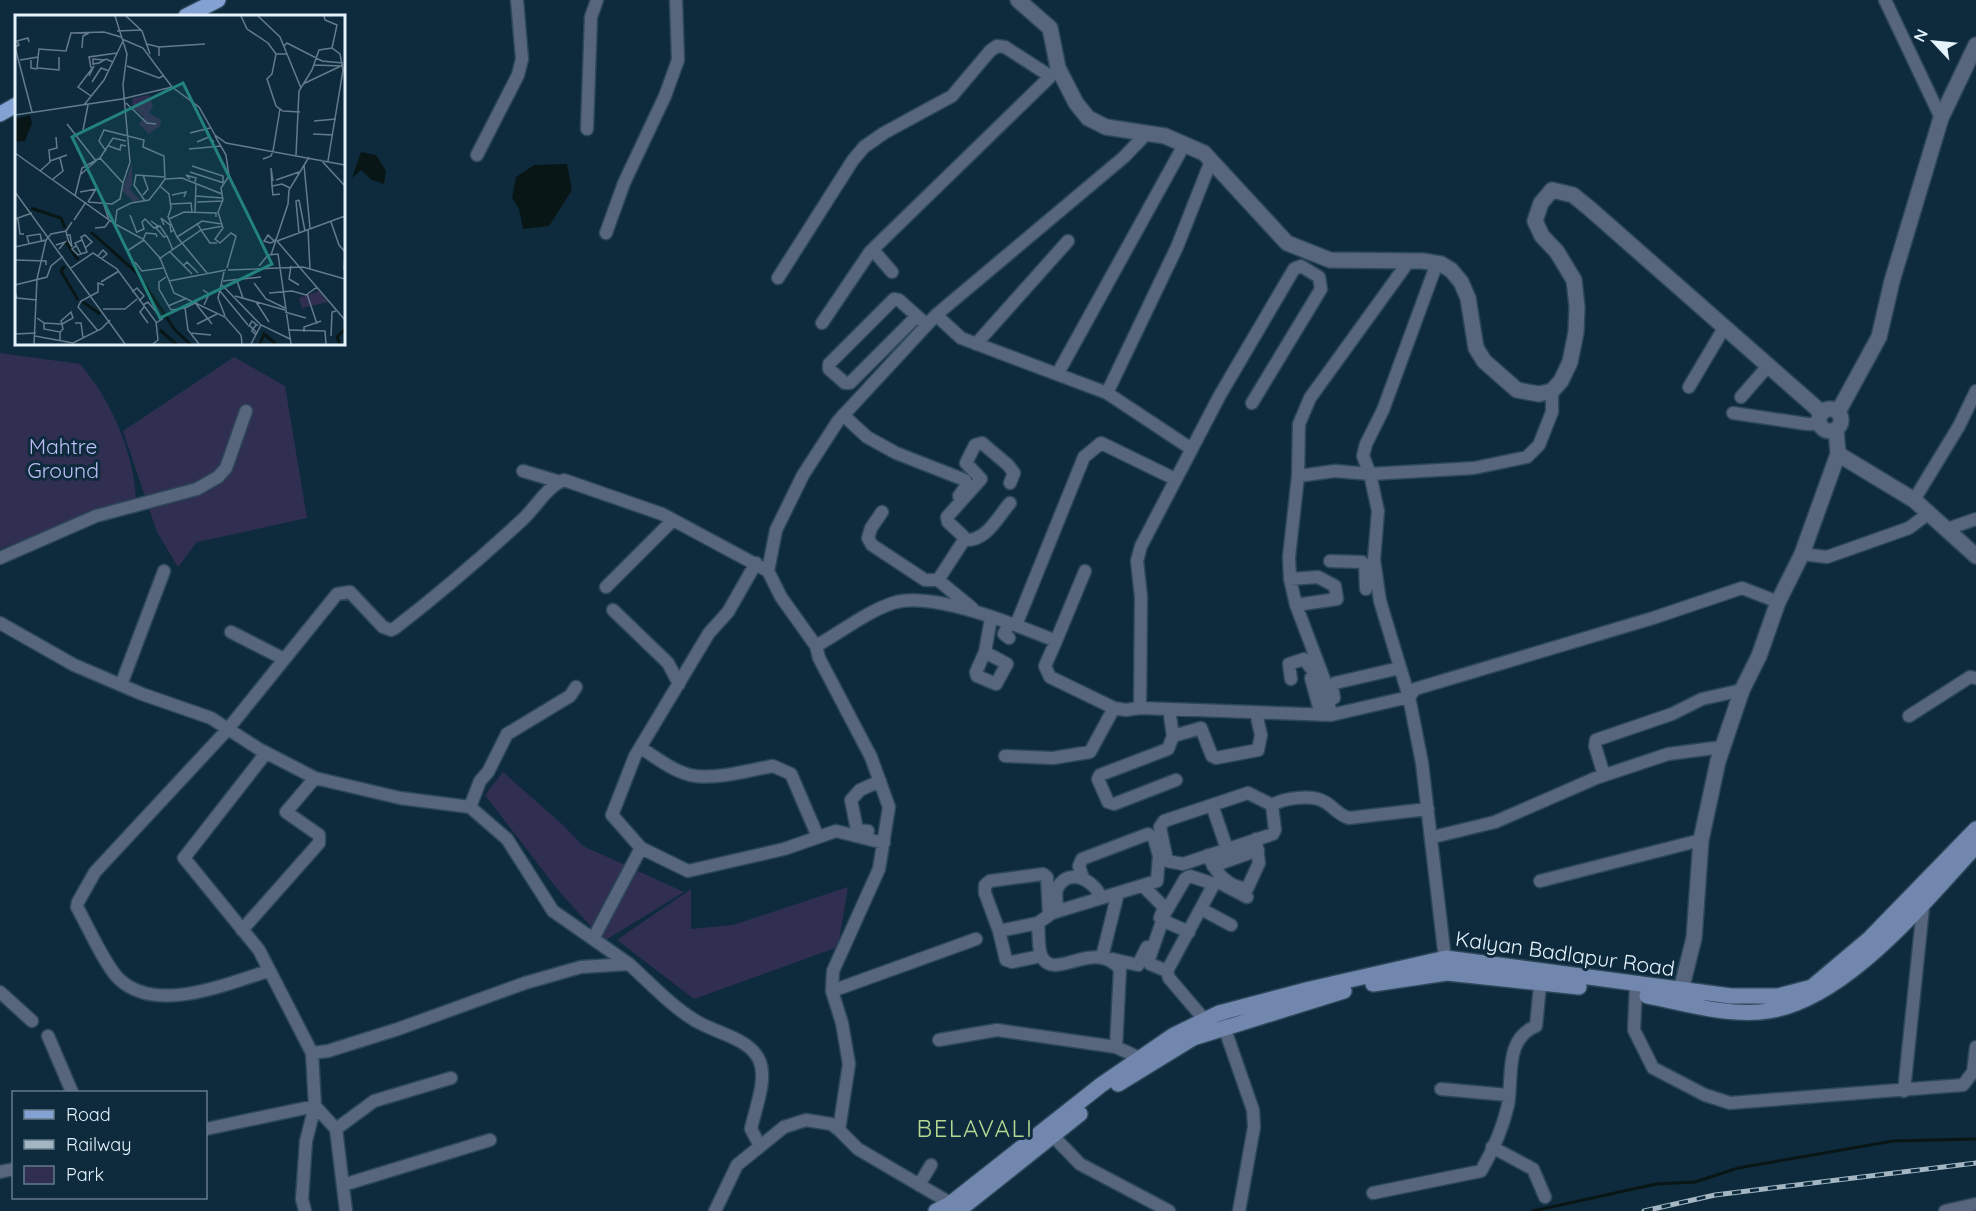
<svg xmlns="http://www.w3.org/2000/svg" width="1976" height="1211" font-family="Quicksand,sans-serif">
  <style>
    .green { fill: #302f51 }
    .water { fill: #091616 }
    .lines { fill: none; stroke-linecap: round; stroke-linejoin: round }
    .stream { stroke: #091616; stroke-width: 3 }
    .minor-casing { stroke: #2c4759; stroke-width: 15 }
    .tertiary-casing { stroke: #2c4759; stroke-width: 18 }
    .secondary-casing { stroke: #2c4759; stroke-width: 18 }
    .primary-casing { stroke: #2c4759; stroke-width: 18 }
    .minor { stroke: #57657d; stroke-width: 12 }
    .tertiary { stroke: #57657d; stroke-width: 15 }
    .secondary { stroke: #7187ae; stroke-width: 15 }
    .primary { stroke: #84a1d3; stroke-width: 15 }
    .rail-casing { stroke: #a3b6c2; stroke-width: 5 }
    .rail { stroke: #0e2b3e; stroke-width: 3; stroke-dasharray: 9; stroke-linecap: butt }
    .labels { text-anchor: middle; stroke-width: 6; stroke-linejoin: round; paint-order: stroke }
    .park-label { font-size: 21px; fill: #bebff5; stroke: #0e2b3e }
    .street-label { font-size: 21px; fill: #e5f3fc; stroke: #0e2b3e }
    .quarter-label { font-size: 24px; letter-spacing: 1.5px; fill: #b5d892; stroke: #0e2b3e }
    .inset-river { fill: none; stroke: #091616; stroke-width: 3 }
    .inset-road { fill: none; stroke: #647b8a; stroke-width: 1.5 }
    .view { fill: #24827c; fill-opacity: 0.15; stroke: #24827c; stroke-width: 3 }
    .inset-edge { fill: none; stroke: #e5f3fc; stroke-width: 3 }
  </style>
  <rect width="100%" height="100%" fill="#0e2b3e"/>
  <!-- green -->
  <path class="green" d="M0,353L80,364C111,400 134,452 136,500L0,549Z
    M234,357L285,386L307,518L197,542L178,567L157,532L123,431Z
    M503,772L564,826L583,846L684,892L604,941L558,890L485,795Z
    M848,887L838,947L694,999L617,940L691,889V929L733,925Z"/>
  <!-- water -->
  <path class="water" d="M361,152L376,155L386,171L384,184L372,180L361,170L352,178Z
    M567,164L572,190L549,226L523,229L519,209L512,198L516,177L534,165Z"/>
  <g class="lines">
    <!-- stream -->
    <path class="stream" d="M1533,1211L1656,1184L1695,1182L1738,1168L1893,1141L1976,1139"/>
    <defs>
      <path id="minor" d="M1885,0L1941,118
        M587,129L591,17L597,0
        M477,155L518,75L522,59L517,0
        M606,233L624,183L665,96L678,60L676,0
        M873,250L892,272
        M1437,263L1383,410L1366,444L1363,456L1370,474L1474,468L1527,457L1539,445L1552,412V391
        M778,278L853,160L864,147L884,133L952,96L990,51L997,46L1005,47L1050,76
        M936,315L961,338L1107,393L1190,448
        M917,316L850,383H845L829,369V364L894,299L899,300L927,325
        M822,323L870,252L1055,72
        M976,344L1068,241
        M1058,373L1184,145
        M1689,387L1724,328
        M1107,393L1177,247L1211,161
        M1741,397L1768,366
        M1733,413L1807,424H1820
        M843,415L867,437L896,453L965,480L967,485L959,496
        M523,471L560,482
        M1298,476L1335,471L1370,474L1378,511L1374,560L1380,601L1409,697L1422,763L1446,967
        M1914,500L1959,426L1976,391
        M882,512L871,528L868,538L872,545L925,580H938L972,608
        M1947,529L1976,519
        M964,540C986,542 997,518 1010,503
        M1802,554L1827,557L1909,528L1929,513
        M0,558L96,516L197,489L218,477L226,468L246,411
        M1330,561L1362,562L1365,565L1366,589
        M756,563L728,612L709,633L635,756L612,815L641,848L688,871L784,849L836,831L884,843
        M1290,579L1318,577L1335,586L1337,599L1296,605
        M938,580L964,540L963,536L948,522L947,517L981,479L966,463L975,445L982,443L1008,465L1014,473L1010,483
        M606,587L673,520
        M613,610L668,663L679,684
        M0,623L74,665L142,694L211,718L259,749L315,778L400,798L470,807L507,839L553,911L629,964
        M1016,625L1084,457L1101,443L1175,479
        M231,632L284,659
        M1009,638L1004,634L1009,623
        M1056,641L1085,571
        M816,646L781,597L768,571L776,530L803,475L838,421L936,315L1124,157L1148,132
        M985,652L976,672L977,676L996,684L1007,664L985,652L991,618
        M1311,678L1321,715
        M1291,679L1289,664L1304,659L1317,676
        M121,685L164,571
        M1334,698L1332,686L1335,683L1400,668
        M1140,708L1141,597L1137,561L1141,546L1220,395L1294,269L1301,266L1319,277L1321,289L1252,403
        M1169,709L1173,736
        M1331,715L1324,679L1296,605L1290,579L1289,557L1298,476L1299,424L1310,398L1409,261
        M1909,716L1970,677L1976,678
        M641,748C657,758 675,773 695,776C720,779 749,770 773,766L791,774L818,837
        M266,753L184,858L259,950L312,1053
        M1005,756L1053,758L1090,752L1114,708
        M1604,775L1595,746L1596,740L1672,714L1702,699L1742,690
        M1176,780L1114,804L1108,802L1098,779L1100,775L1168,749L1173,736L1201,728L1212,756L1216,758L1258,750L1261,735L1256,713
        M1212,805L1227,849
        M1272,805L1248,793L1164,821L1160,827L1167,861L1183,864L1273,834L1275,830L1272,805C1284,798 1312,794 1325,802C1334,807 1338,815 1349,818L1428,809
        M470,807L480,781L488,772L507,734L570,696L576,687
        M868,831L857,830L851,800L860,790L880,781
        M1433,837L1495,822L1596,778L1668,754L1722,747
        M1208,855C1216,873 1226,886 1247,889L1259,863L1256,839
        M1213,866L1258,850
        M1083,878L1079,866L1082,859L1148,834L1154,838L1159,856L1157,881L1052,913L1038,923C1039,932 1038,947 1041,955C1053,984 1093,937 1120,969L1116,1047
        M1540,881L1701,840
        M1143,886L1164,907L1160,918
        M1201,909L1231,925
        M1058,911C1057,904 1054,894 1058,887C1070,866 1096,882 1101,898
        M1164,921L1189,932
        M1038,923L999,931L985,893V885L990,881L1043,874L1047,877L1049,914
        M242,930L319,843V835L286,812L315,778
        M999,931L1006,960L1012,962L1041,956
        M593,939L641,848
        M1102,957L1118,893
        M1112,959L1138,965L1147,947
        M269,971C227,983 157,1015 119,979C106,967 87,925 77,907L78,902L95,872L228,729L337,594L350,592L383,627L391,630L395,628C439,594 481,558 521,521C535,509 546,487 564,480L662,514L768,571
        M1167,971L1150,964L1149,959L1165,913L1185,879L1190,876L1214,884
        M1636,985L1634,1030L1653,1068L1705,1095L1730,1103L1963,1085L1973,1072L1976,1047
        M832,991L976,939
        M0,992L32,1021
        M1222,1021L1253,1110L1254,1127L1239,1211
        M1209,1025L1169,978L1167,971L1214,884L1218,882L1247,897
        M48,1036L72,1092
        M939,1040L997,1030L1116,1047L1146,1061
        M1441,1089L1508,1095
        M1904,1091L1924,898
        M206,1129L315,1106L336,1129L346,1211
        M336,1129L374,1101L451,1078
        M1045,1133L1053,1136L1080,1164L1169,1211
        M1492,1147L1533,1169L1545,1197
        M0,1172L14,1169
        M343,1185L490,1140
        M919,1185L931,1165
        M1373,1193L1481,1171C1492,1152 1503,1127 1508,1105C1513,1077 1504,1039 1536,1026L1541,975
        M957,1207L858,1149L839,1130L849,1064L842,1023L832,991L833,971L879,869L889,807L871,757L819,658L816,646C841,632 866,612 893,603C931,590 1019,626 1056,641L1045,666L1050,677L1114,708L1126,710L1140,708L1331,715L1409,697L1415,689L1653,618L1742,588L1778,602
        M305,1211L302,1199L306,1141L315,1106L312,1053L328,1051L398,1029L525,983L581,967L629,964C651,984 671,1006 696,1021C715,1033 751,1038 760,1062C767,1081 755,1109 751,1129L760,1146
        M715,1211L737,1165L784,1127L806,1120L831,1124L839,1130
        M1945,1211L1976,1204"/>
      <path id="tertiary" d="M1018,0L1050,28L1058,68L1076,103L1088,118L1106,127L1165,136L1204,153L1287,243L1330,260L1423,261L1441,264L1451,270L1461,282L1468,298L1476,348L1484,361L1517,390L1539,394L1552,391L1561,381L1570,362L1576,332L1577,307L1574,280L1557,252L1542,236L1535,221L1541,203L1552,190L1573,195L1589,208L1822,413
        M1819 420a11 11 0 1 1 22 0a11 11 0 1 1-22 0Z
        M1838,412L1879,337L1892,281L1941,118L1976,45
        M1838,454L1914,500L1976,556
        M1678,1002L1694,938L1701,840L1718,761L1742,690L1759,656L1778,602L1802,554L1838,454L1836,429"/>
      <path id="secondary" d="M1373,984L1447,973L1579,987
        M1647,996C1683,1003 1723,1015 1760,1012C1841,1006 1923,903 1976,846
        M1118,1084L1193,1038L1344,991
        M936,1211L950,1204L1101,1085L1174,1035L1219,1013L1310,989L1446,958L1731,996H1778L1812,987L1869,939L1976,829
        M958,1211L1080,1114"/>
      <path id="primary" d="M186,16L218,0
        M0,114L16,105"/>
    </defs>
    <!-- minor casing -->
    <use href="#minor" class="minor-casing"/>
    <!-- tertiary casing -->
    <use href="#tertiary" class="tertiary-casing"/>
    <!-- secondary casing -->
    <use href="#secondary" class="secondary-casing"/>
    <!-- primary casing -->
    <use href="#primary" class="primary-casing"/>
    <!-- minor -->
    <use href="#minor" class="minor"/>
    <!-- tertiary -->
    <use href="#tertiary" class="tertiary"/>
    <!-- secondary -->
    <use href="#secondary" class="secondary"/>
    <!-- primary -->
    <use href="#primary" class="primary"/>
    <defs>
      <path id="rail" d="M1644,1211L1715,1195L1976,1163"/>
    </defs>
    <!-- rail casing -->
    <use href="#rail" class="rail-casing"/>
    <!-- rail -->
    <use href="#rail" class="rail"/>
  </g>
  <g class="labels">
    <!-- park labels -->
    <g class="park-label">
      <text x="63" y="454">Mahtre<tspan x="63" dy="24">Ground</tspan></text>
    </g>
    <!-- street labels -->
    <g class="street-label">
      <text transform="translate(1565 954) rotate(8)" y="7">Kalyan Badlapur Road</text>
    </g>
    <!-- quarter labels -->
    <g class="quarter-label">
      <text x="975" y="1137">BELAVALI</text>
    </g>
  </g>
  <!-- overview -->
  <g transform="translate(15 15)">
    <rect width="330" height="330" fill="#0e2b3e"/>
    <path d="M134,80L138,91L134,98L146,105L145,111L134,119L124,109L129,102L117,92L118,83ZM117,148V171L114,173L125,185L119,187L107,176ZM304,276L313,287L287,293L284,283Z" fill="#302f51"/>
    <path d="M15,100L17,108L10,126L0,127V104Z" fill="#091616"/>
    <path class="inset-river" d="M16,193L46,203L50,213M76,217L122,258L160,315L175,329M51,227L63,245M50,251L46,256L63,285M68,287L85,299M145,315L161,329M245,329L249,319L261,329M325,329L322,322L330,314"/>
    <path class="inset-road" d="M100,1L112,39L108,70L115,147L108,168M111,1L127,16L135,39M226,1L232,14L253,28L261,39L257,59L252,64L261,91L268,96L285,97M243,1L265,22L272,39M309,1L310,5L322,10L317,33M102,16L126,15M107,24L128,33L157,72M132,29L144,32V41M269,31L272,28L307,46L328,48M0,32L17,97M0,32L4,30L2,26L13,23L14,27M144,32L190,29M67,33L68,21L74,18M261,39H272L286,73M5,45L23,42L24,34L51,36L56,18L89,17L106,22M16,45V53L22,54L23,42M90,45L78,44V49L84,48L91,44L98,47M299,50L327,51M112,51L144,63L148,61M23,53L44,55V42M76,53L74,42L102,38M74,61L79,51L63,72L76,81M77,67L86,53L94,56M288,69L328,50M111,88L132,108L141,109M69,90L89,65L108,26M0,100L107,84L157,72L184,92L200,120L211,128L330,150M299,106L321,104M52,109L81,146L65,160M68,115L73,90M175,118L195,113M298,119L318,120M200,121L211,140L214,161L206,173L208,185L203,197L208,213L200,224L205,228L216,218L221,221L212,253M182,127L194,122L199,127M94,131L105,135L106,130L111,131M174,134L206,131M91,136L84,126L89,115L129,125L128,132L149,141L150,164M0,138L100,209L128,224L145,243L159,278L210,302L226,320L227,329M281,140L284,76L297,55L304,35L317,33L325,39L328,55L313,146M85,143L98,123L111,126M248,144L256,141L258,136L265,94M306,145L330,171M35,146L52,140M289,150L295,213M177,151L208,161V167M25,156L35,147L34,135L42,133L41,122M175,157L209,168M38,164L48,156L45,143M175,164L171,160L181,163L180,167M261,165L284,157M145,171L150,164L167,163L207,179M257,171L256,153L258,166M0,177L110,329M65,177L81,174L73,187M265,179L258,180L257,171L267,169L275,173M128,180L133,174L128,160M157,180L171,177L169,182M60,181L67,153L85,143L108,168L105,184L97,189L73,187M181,181L208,183M284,185L290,216M130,186L119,170L121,160L150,162M88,187L94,205M182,187L208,186M156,189L176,188L177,197M180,197L181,168M115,200L122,218M0,204L17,198M3,204L5,219H9M154,204L169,197L201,198V202M59,205L71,187M316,207L324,230L330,237M100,210L102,195L116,188L134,185L145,171L154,179L156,193L153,202L162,222L192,258M149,210L146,203L155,210L156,217L159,215M80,213L90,212L95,205M293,214L295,254M51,216L52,221L54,227L57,232L55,220H52M122,217L129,214L127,207L130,204L139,213L143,211L136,206M284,218L281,186L284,185M151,220L145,211L141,213L149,222L152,221L158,235M162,222L187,206L207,209M128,225L131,218L141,219L142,222M259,226L253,220L249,226L255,228L258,227L261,224M262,226L330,305M262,226L330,201M202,228H195L186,215L208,211M14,229L12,221L25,219L27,227M41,230L50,227L44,234M61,231L57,234L63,240L72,237L66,222L70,220L77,227L70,233M0,232L31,225M112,236L129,225M155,237L177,259M66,239L60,228L67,225M256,240L273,189L274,175L294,142M83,241L88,235L92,239L86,244M144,244L186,215L182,208M0,245L31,246V250M120,247L127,256L148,253M169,250L172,247L183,258M244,251L253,240L263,239L276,329M276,251L274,264L284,270M56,253L78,238L102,254L141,307L143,325L138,329M213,255L288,252L330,264M329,255L330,237M209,257L203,283L210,301M151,262L144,267V274L156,295L170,293M154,266L211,255M208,266L246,262M222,266L228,283M86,267L104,256M239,268L251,284L270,293M0,270L32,262L36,251L48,241M207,270L246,310L275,324M188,275L194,279L189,290M205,276L233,310M0,277L2,283L22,285M117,277L122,273L129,281L124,286M254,278L277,276L291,280L302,272M292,279L302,309M220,281L270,295M182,287L170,293L173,315L184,329M241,287L254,307M181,289L197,309M128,290L133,287L147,304L141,308M153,291L172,283M129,292L125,297L133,308M88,294H110L122,284M270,297L291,303M22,303L29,308L46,309H47L49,308L58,303L56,297L46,306L47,309L48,314L45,317M29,308V314L45,317V326M60,308H66L68,323M182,309L202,299M273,315L310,316L311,329M83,316L63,292L66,286L83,277V268L89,270M289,317V312L306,306M175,318L196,320M0,319L21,318M241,320L237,316V315L238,314L241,310H242L237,306L234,311H235L242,318M20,321L58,328L86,314L95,305M316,321L317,297L321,296M19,329L22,264L31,225L36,219L51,216L57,207M236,329L246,310"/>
    <path class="view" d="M168,68L257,249L145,303L57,122Z"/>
    <rect width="330" height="330" class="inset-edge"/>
  </g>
  <!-- legend -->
  <rect x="12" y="1091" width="195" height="108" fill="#0e2b3e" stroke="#647b8a" stroke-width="1.5"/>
  <rect x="24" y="1110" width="30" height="9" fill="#84a1d3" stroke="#647b8a" stroke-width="1.5"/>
  <text x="66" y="1121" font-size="18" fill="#e5f3fc">Road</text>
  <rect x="24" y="1140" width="30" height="9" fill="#a3b6c2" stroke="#647b8a" stroke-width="1.5"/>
  <text x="66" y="1151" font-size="18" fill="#e5f3fc">Railway</text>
  <rect x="24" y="1166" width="30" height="18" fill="#302f51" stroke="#647b8a" stroke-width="1.5"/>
  <text x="66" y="1181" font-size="18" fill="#e5f3fc">Park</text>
  <!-- north arrow -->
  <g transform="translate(1934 42) rotate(296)" stroke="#0e2b3e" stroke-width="4.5" paint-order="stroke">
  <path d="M0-4.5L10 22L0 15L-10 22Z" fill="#e5f3fc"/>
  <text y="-9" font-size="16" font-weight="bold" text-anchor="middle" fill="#e5f3fc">N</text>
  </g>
</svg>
